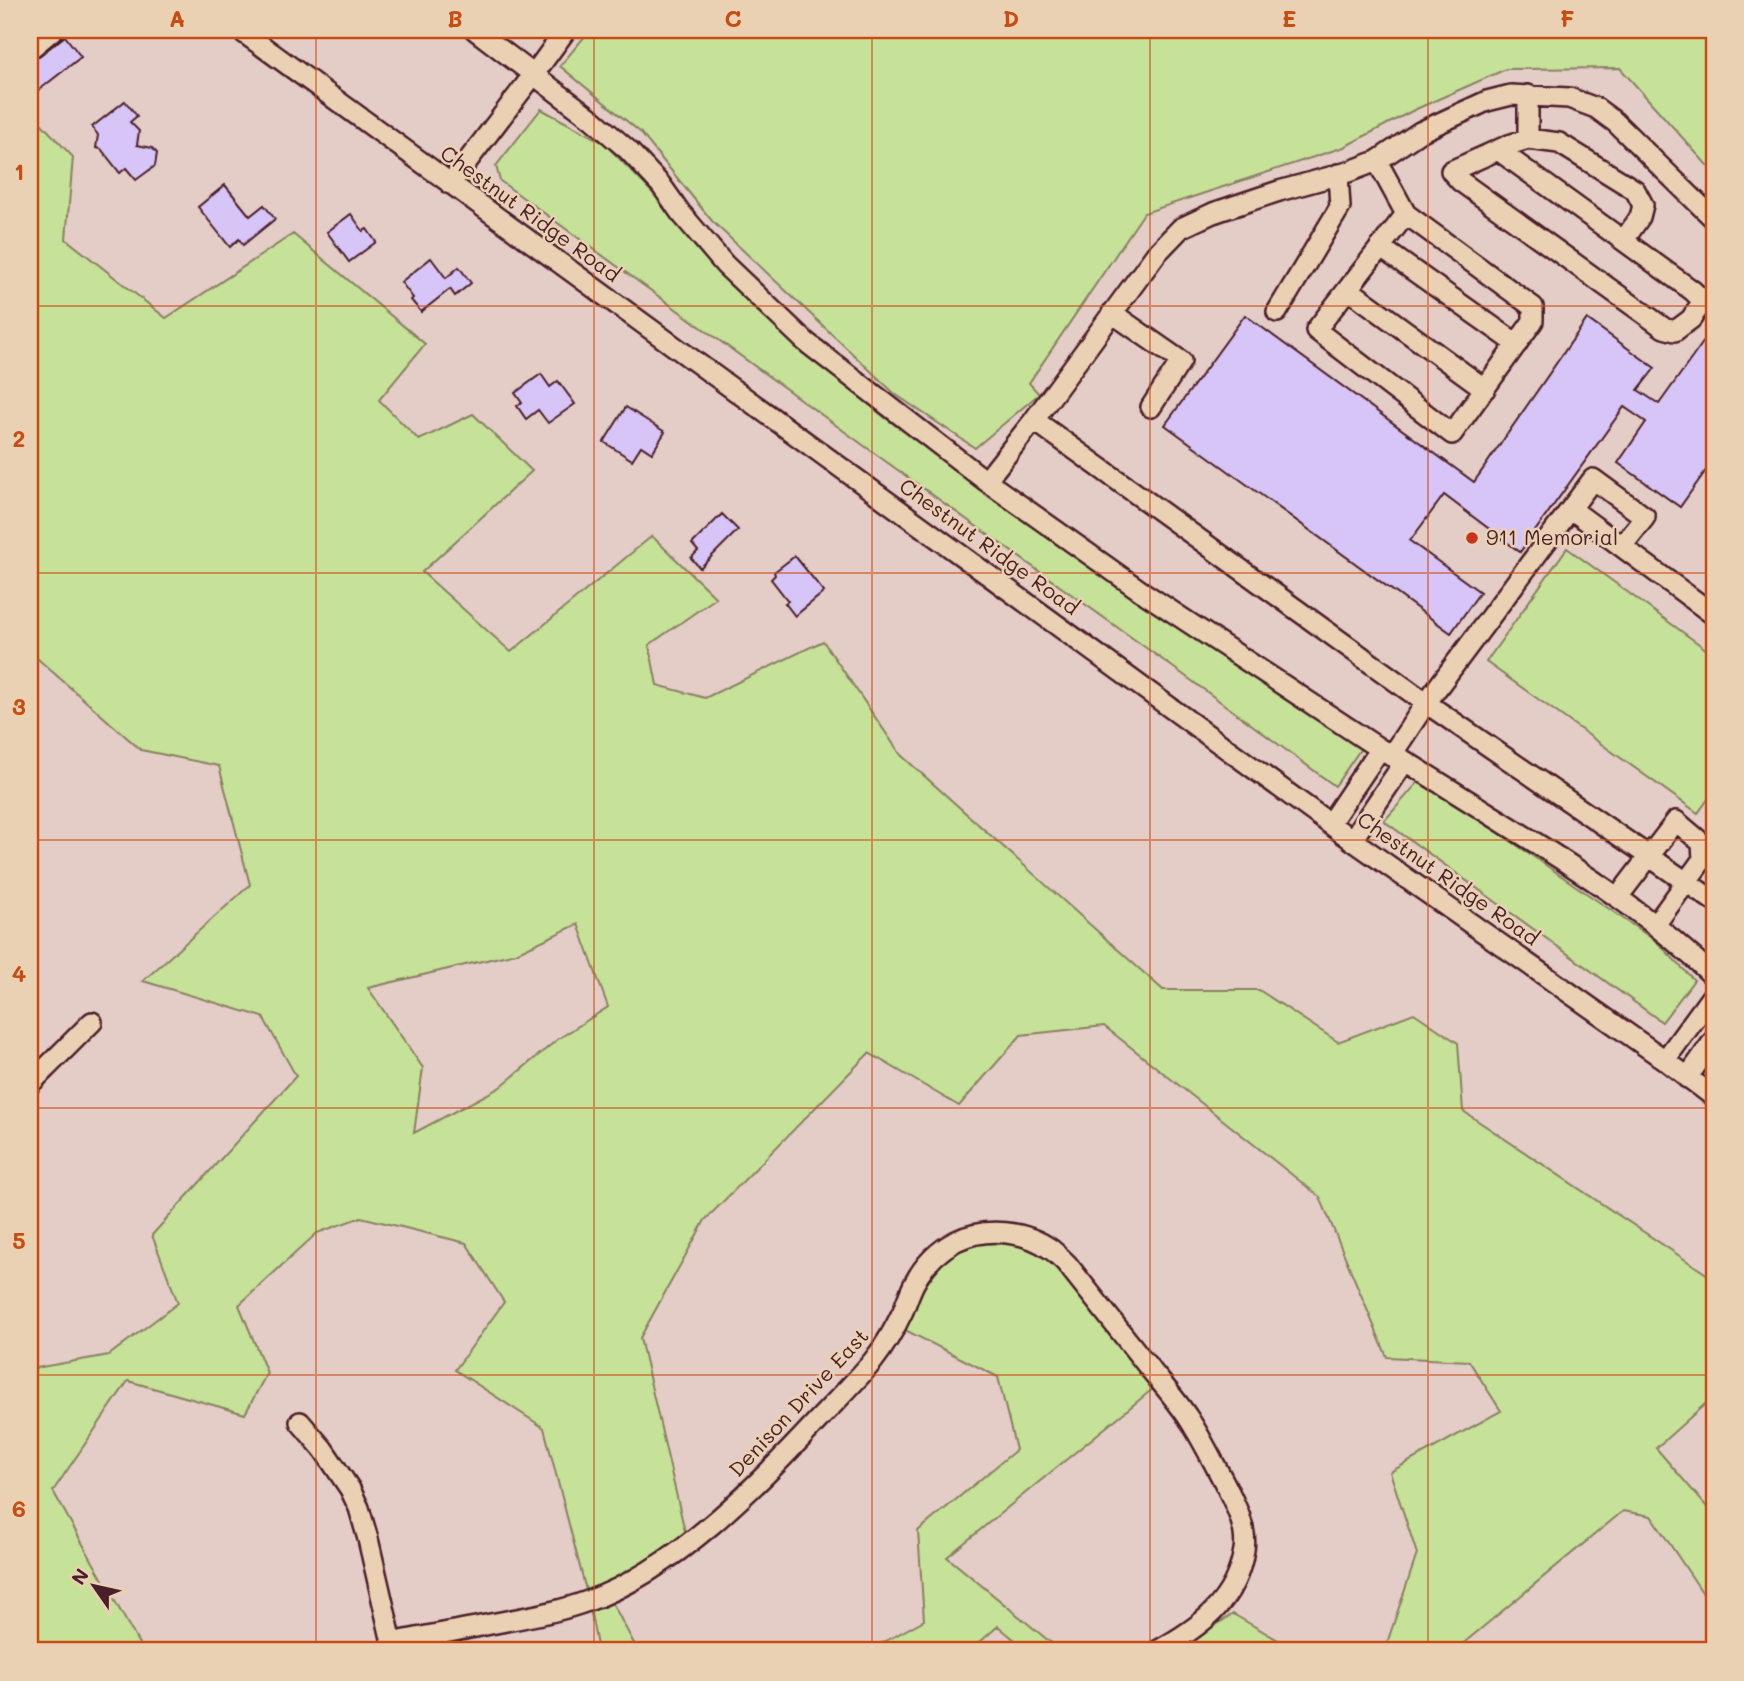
<svg xmlns="http://www.w3.org/2000/svg" width="1744" height="1681" font-family="Mali,sans-serif">
  <style>
    .green { fill: #c6e198; stroke: #888062; stroke-width: 2; fill-rule: evenodd }
    .building { fill: #d6c5f6; stroke: #4a1f2b; stroke-width: 2 }
    .lines { fill: none; stroke-linecap: round; stroke-linejoin: round }
    .minor-casing { stroke: #4a1f2b; stroke-width: 24 }
    .minor { stroke: #ebd1b3; stroke-width: 19 }
    .grid { fill: none; stroke: #c84d12; stroke-width: 2; stroke-opacity: 0.55 }
    .poi-dot { fill: #c8321e; stroke: #ebd1b3; stroke-width: 2.5 }
    .labels { text-anchor: middle; stroke-width: 5; stroke-linejoin: round; paint-order: stroke }
    .street-label { font-size: 21px; fill: #4a1f2b; stroke: #ebd1b3 }
    .poi-label { font-size: 21px; fill: #4a1f2b; stroke: #ebd1b3; text-anchor: start }
    .neatline { fill: none; stroke: #c84d12; stroke-width: 2.5 }
    .grid-label { font-size: 23px; text-anchor: middle; font-weight: bold; fill: #c84d12 }
  </style>
  <rect width="100%" height="100%" fill="#e5cdc7"/>
  <filter id="ink" filterUnits="userSpaceOnUse"><feTurbulence type="fractalNoise" baseFrequency=".0143" numOctaves="2"/><feDisplacementMap in="SourceGraphic" scale="14" xChannelSelector="R" yChannelSelector="G"/><feConvolveMatrix kernelMatrix="1 2 1 2 8 2 1 2 1" color-interpolation-filters="sRGB"/></filter>
  <g filter="url(#ink)">
    <!-- green -->
    <path class="green" d="M590,30H1714V171L1706,164L1620,68L1506,69L1414,110L1344,147L1144,213L1029,383L1039,394L975,448L895,394L712,221L640,132L560,66Z
      M541,109L604,143L679,220L738,292L884,417L968,476L1364,744L1335,786L1188,678L881,458L500,181L496,166Z
      M39,121L73,157L66,239L166,318L293,234L425,344L379,400L419,440L473,414L532,471L422,572L511,652L652,536L716,598L649,645L657,685L705,698L823,641L901,755L1163,990H1259L1338,1042L1414,1013L1458,1043L1463,1111L1714,1279V1396L1656,1448L1714,1515V1610L1651,1516L1623,1511L1454,1651H1380L1385,1649L1417,1554L1390,1472L1501,1411L1469,1361L1387,1357L1320,1197L1104,1026L1021,1035L959,1106L869,1053L705,1220L640,1338L686,1536L607,1593L638,1651H598L588,1598L544,1428L455,1370L504,1302L466,1243L361,1217L317,1233L239,1305L267,1373L245,1414L128,1381L53,1491L143,1651H30V1369L109,1355L178,1303L152,1235L296,1076L263,1017L143,981L250,885L219,766L141,750L30,652V127ZM578,924L608,1007L558,1039L499,1088L414,1133L423,1068L368,988L516,953Z
      M1567,548L1714,655V791L1698,813L1486,662Z
      M1421,779L1657,942L1694,980L1662,1022L1384,821Z
      M1034,1236L1165,1379L947,1557L1061,1651H1028L998,1626L970,1651H868L924,1620L918,1531L1016,1450L998,1377L895,1325L956,1245Z
      M1233,1614L1297,1651H1193L1190,1642Z"/>
    <!-- building -->
    <path class="building" d="M65,36L81,57L30,97V63Z
      M125,101L137,116L130,122L139,131L137,145L152,148L157,153L155,166L136,180L126,168L120,173L101,149L96,148L98,135L92,127Z
      M225,185L250,216L264,205L275,219L243,245L239,239L230,247L198,207Z
      M351,214L363,231L367,229L376,242L349,262L327,232Z
      M431,258L446,278L459,267L471,283L455,296L450,289L421,312L411,300L413,298L401,282Z
      M1245,315L1474,482L1587,319L1655,368L1638,390L1659,404L1714,327V459L1680,507L1618,463L1646,422L1624,407L1520,552L1444,495L1410,541L1480,592L1451,633L1165,425Z
      M541,374L550,387L558,381L575,404L548,423L538,410L526,419L517,406L522,403L515,393Z
      M626,407L665,432L652,453L641,446L632,460L604,442Z
      M722,514L738,530L700,568L691,558L698,551L692,544Z
      M795,556L824,592L795,616L785,603L788,601L771,579L775,575L774,572Z"/>
    <g class="lines">
      <defs>
        <path id="minor" d="M240,30L1352,840L1665,1060L1714,1097
          M475,30L592,119L628,150L661,185L680,212L725,265L806,342L986,481L1141,591L1380,749L1405,761C1447,787 1489,814 1531,840C1596,881 1659,923 1714,977
          M30,49L53,30
          M1528,139V95
          M1498,150L1693,291L1703,301L1691,319L1675,331L1664,328L1460,181L1451,171L1509,145L1528,139L1559,143L1635,190L1643,205L1640,217L1624,240
          M1377,161L1406,214L1533,307V321L1452,434L1316,330L1406,214
          M450,184L534,74L566,30
          M1380,247L1517,344
          M1348,289L1485,389
          M1277,312L1340,207L1338,174
          M1112,313L1181,361L1151,407
          M1034,420L1426,703L1714,901
          M986,481L1034,420L1156,254L1181,228L1213,213L1279,191L1348,172L1377,161L1420,132L1487,101L1511,95L1569,98L1596,108L1615,122L1714,219
          M1571,509L1714,615
          M1391,756L1426,703L1593,479L1645,517L1622,546
          M1330,823L1380,749
          M1352,840L1405,761
          M1618,897L1676,821L1702,843L1703,859L1655,925
          M1665,1060L1714,993
          M1687,1078L1714,1040
          M30,1084L92,1022
          M300,1422L323,1449L350,1489L359,1508L368,1539L394,1651
          M392,1643C426,1636 461,1630 496,1623C527,1617 558,1612 588,1601C674,1571 758,1485 819,1419C837,1400 856,1381 873,1361C885,1346 895,1328 903,1311C907,1301 910,1291 915,1282C924,1265 939,1250 956,1241C985,1227 1025,1230 1052,1250C1057,1254 1062,1259 1067,1264C1095,1299 1122,1334 1150,1369C1163,1385 1178,1402 1189,1419C1202,1439 1212,1460 1223,1480C1233,1500 1248,1527 1244,1550C1236,1602 1199,1628 1157,1651"/>
      </defs>
      <!-- minor casing -->
      <use href="#minor" class="minor-casing"/>
      <!-- minor -->
      <use href="#minor" class="minor"/>
    </g>
  </g>
  <!-- grid -->
  <path class="grid" d="M316,30V1651M594,30V1651M872,30V1651M1150,30V1651M1428,30V1651M30,306H1714M30,573H1714M30,840H1714M30,1108H1714M30,1375H1714"/>
  <!-- markers -->
  <circle class="poi-dot" cx="1472" cy="538" r="7"/>
  <g class="labels">
    <!-- street labels -->
    <g class="street-label">
      <text transform="translate(530 214) rotate(36)" y="7">Chestnut Ridge Road</text>
      <text transform="translate(989 547) rotate(36)" y="7">Chestnut Ridge Road</text>
      <text transform="translate(1448 879) rotate(35)" y="7">Chestnut Ridge Road</text>
      <text transform="translate(799 1403) rotate(-47)" y="7">Denison Drive East</text>
    </g>
    <!-- poi labels -->
    <g class="poi-label">
      <text x="1486" y="545">911 Memorial</text>
    </g>
  </g>
  <!-- margin -->
  <rect width="1744" height="1681" fill="none" stroke="#ebd1b3" stroke-width="77"/>
  <!-- north arrow -->
  <g transform="translate(94 1586) rotate(304)" stroke="#ebd1b3" stroke-width="5" paint-order="stroke">
  <path d="M0-5L12 26L0 18L-12 26Z" fill="#4a1f2b"/>
  <text y="-10" font-size="19" font-weight="bold" text-anchor="middle" fill="#4a1f2b">N</text>
  </g>
  <rect x="38" y="38" width="1668" height="1604" class="neatline"/>
  <g class="grid-label">
    <text x="177" y="27">A</text>
    <text x="455" y="27">B</text>
    <text x="733" y="27">C</text>
    <text x="1011" y="27">D</text>
    <text x="1289" y="27">E</text>
    <text x="1567" y="27">F</text>
    <text x="19" y="180">1</text>
    <text x="19" y="447">2</text>
    <text x="19" y="715">3</text>
    <text x="19" y="982">4</text>
    <text x="19" y="1249">5</text>
    <text x="19" y="1517">6</text>
  </g>
</svg>
